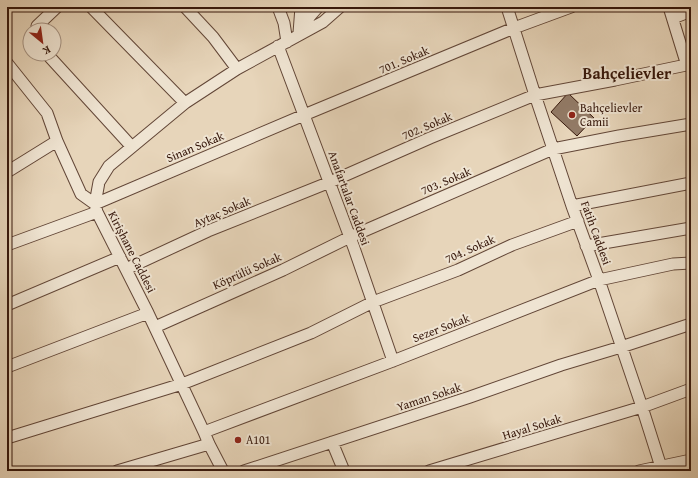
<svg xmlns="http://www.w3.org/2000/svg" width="698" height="478" font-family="'Gentium Book Plus',serif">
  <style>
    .building { fill: #927a66; stroke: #36170b }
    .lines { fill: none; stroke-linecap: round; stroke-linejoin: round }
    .minor-casing { stroke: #624637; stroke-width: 13 }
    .minor { stroke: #efe4d2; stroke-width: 11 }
    .poi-dot { fill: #8f2418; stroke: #efe4d2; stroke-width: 1.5 }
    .labels { text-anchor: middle; stroke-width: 4; stroke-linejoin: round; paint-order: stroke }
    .street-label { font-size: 12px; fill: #36170b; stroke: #efe4d2 }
    .poi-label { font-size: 12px; fill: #36170b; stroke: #efe4d2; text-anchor: start }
    .district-label { font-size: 16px; font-weight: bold; fill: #36170b; stroke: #efe4d2 }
  </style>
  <rect width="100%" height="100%" fill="#e7d5ba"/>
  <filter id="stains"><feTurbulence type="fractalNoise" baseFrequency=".005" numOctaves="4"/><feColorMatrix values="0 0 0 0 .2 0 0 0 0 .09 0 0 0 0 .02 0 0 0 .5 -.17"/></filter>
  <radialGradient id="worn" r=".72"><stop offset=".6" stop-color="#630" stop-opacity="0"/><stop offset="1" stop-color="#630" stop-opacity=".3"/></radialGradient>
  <!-- building -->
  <path class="building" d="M568,93L594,118L577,136L551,112Z"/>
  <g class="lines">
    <defs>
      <path id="minor" d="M91,7L185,103
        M185,7L213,37L237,69
        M278,7L284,23L287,42
        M507,7L535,95L572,206L599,280L642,407L661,467
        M669,7L685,59L686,65
        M673,18L691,11
        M38,30L37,26L57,7
        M299,33L301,7
        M299,35L310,16L318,7
        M278,46L354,248L393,361
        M47,54L132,147
        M7,63L47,113L57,141L81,194L95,204L304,115L514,28L571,7
        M7,172L57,141
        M572,206L691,183
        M7,245L97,212
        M586,246L691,228
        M126,269L208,231L330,182L430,138L535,95L615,80L691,64
        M7,305L120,257
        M155,327L283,270L350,237L553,149L619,136L691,124
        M7,367L148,313
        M204,432L393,361L599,280L673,264L691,263
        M7,438L182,384L311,333L373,302L458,270L512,245L578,221
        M332,442L344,471
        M117,471L209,444
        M223,471L209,444L204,432L148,313L97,212L95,204L99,182L109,166L185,103L237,69L323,22L340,7
        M244,471L470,397L561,365L621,347L691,324
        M429,471L642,407L691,389
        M639,471L691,460"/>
    </defs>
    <!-- minor casing -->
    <use href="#minor" class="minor-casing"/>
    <!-- minor -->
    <use href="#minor" class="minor"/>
  </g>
  <!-- markers -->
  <g class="poi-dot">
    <circle cx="572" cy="115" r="4"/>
    <circle cx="238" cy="440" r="4"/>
  </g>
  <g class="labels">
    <!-- street labels -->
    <g class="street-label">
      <text transform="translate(404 60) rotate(-23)" y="4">701. Sokak</text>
      <text transform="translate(427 126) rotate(-23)" y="4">702. Sokak</text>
      <text transform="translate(195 147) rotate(-23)" y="4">Sinan Sokak</text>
      <text transform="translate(446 181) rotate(-23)" y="4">703. Sokak</text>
      <text transform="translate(349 198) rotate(70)" y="4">Anafartalar Caddesi</text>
      <text transform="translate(222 212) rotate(-23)" y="4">Aytaç Sokak</text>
      <text transform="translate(596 233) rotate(70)" y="4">Fatih Caddesi</text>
      <text transform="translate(470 249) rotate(-24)" y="4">704. Sokak</text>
      <text transform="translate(132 252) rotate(63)" y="4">Kirişhane Caddesi</text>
      <text transform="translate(247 271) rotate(-24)" y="4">Köprülü Sokak</text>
      <text transform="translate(441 328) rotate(-21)" y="4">Sezer Sokak</text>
      <text transform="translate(429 397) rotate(-18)" y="4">Yaman Sokak</text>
      <text transform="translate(532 427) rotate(-17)" y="4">Hayal Sokak</text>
    </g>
    <!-- poi labels -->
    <g class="poi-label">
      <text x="580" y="112">Bahçelievler<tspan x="580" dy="14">Camii</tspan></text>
      <text x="246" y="444">A101</text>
    </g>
    <!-- district labels -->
    <g class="district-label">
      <text x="627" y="79">Bahçelievler</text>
    </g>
  </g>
  <!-- margin -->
  <rect width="698" height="478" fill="none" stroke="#e7d5ba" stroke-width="24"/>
  <rect x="8" y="8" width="682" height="462" fill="none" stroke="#36170b" stroke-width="2"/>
  <rect x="12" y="12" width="674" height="454" fill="none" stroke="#36170b"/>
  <!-- north arrow -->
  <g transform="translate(42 42) rotate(151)"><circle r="19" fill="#efe4d2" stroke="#a59282"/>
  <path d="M0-3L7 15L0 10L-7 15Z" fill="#8f2418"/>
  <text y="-6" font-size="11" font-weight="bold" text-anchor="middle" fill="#36170b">K</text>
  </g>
  <rect width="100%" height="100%" filter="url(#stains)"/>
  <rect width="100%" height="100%" fill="url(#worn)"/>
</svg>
